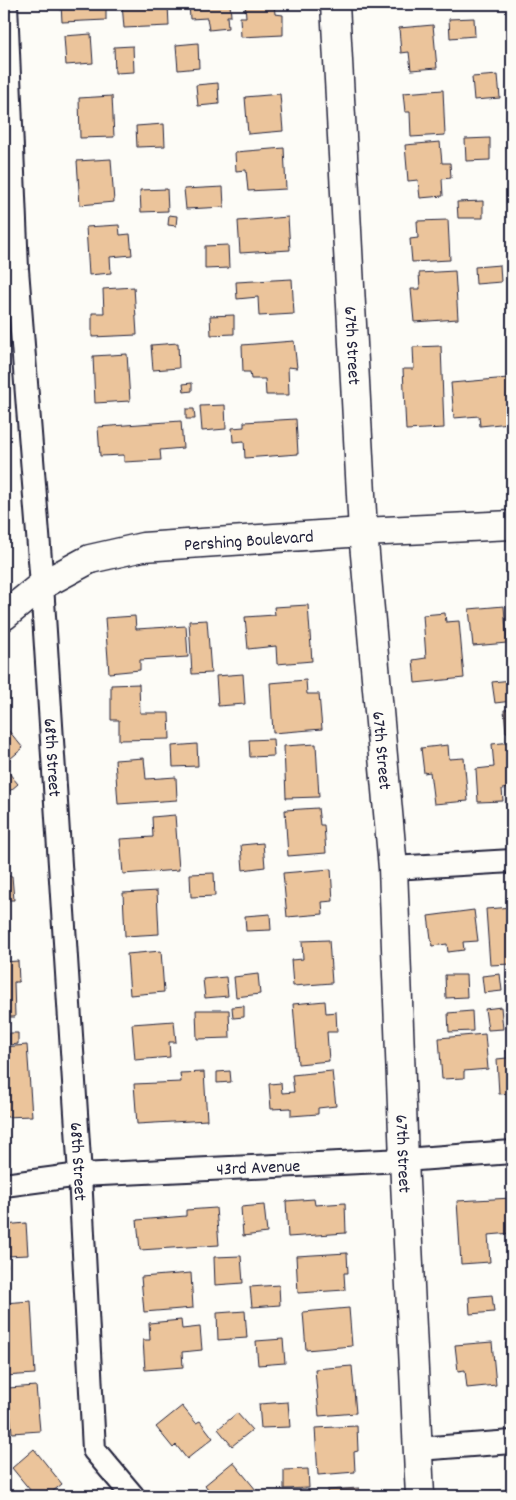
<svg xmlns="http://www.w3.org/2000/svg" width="516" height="1500" font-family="Dekko,sans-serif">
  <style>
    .building { fill: #ebc49b; stroke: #22223b }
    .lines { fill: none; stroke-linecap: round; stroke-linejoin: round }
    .minor-casing { stroke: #22223b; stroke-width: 26 }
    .tertiary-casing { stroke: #22223b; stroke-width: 31 }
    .minor { stroke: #fdfcf7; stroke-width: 22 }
    .tertiary { stroke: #fdfcf7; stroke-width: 28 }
    .labels { text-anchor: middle; stroke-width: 4; stroke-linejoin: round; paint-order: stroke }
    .street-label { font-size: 18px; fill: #22223b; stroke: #fdfcf7 }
  </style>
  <rect width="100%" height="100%" fill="#fdfcf7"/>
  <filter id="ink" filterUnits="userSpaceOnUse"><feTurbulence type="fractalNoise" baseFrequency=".02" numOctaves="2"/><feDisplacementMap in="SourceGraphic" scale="10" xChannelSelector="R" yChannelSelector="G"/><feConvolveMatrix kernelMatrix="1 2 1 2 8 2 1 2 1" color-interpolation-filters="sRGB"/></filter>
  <g filter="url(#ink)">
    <!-- building -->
    <path class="building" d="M61,4H106V20L62,22Z
      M122,4H168L169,26L124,28Z
      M189,4H230L231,16H227L228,28L209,30L207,18L190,19Z
      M245,4H274L275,14L283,15V35L241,37L240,17H246Z
      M474,18L475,36L450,38L449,19Z
      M433,25L437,68L411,70L409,52L401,53L399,28Z
      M91,34L93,63L66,65L64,36Z
      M198,43L199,68L178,70L176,45Z
      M133,46L134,72L115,73L114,47Z
      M498,75L500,98L474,100L472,77Z
      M218,83L219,104L198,106L196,85Z
      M443,90L445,135L411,137L410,112H405L403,93Z
      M280,94L283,131L248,134L245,97Z
      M112,96L114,137L80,138L79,98Z
      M164,124L165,146L137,147L136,126Z
      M490,138V160L466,161L465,139Z
      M440,142L442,163H450L451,178L442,179L443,196L420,198L418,180L408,181L405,145Z
      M284,148L286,189L248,191L246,170L236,171L235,152Z
      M111,159L114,202L80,205L77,161Z
      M223,187L224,207L186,209L184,189Z
      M167,189L168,211L141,212L140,190Z
      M483,201V218H458L457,202Z
      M169,215L177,216L176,226L168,225Z
      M288,217L290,250L240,253L238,221Z
      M448,220L450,260L412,262L410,239L418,238L417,221Z
      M119,225L120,235L130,234L132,255L110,257L111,273L89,275L86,227Z
      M228,245L229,268L205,269V246Z
      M500,265L501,282L476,284L475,267Z
      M455,271L458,319L414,322L411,289H420L419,273Z
      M292,279L294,314L259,316L258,297L237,299L236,282Z
      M134,287L137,335L92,337V313H104L103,289Z
      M234,315V334L211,335L210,316Z
      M294,341L297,368L288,367L289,395H266L265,379H251L250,372H243L242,345Z
      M178,343L179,368L153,370L151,345Z
      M441,346L444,428L406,430L403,369H414L413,347Z
      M127,354L130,401L95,403L93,356Z
      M508,372H512V405L508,406L510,423L480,426L479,416L454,418L451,383L508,378Z
      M192,383V391L184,392L183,384Z
      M225,405L226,429L202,431L200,406Z
      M186,409H194L195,419H186Z
      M296,419L298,454L245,458L244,441L233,442L232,428L244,427V422Z
      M181,421L183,448L160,450L161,460L124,462V455L100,456L98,427Z
      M308,605L312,661L277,664L276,646L248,649L245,617L275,615L274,607Z
      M504,606L507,643L473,646L469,609Z
      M445,613L446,622L459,621L464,678L415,683L413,660L426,658L423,615Z
      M135,616L136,629L186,626L188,657L140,660V670L109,673L105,618Z
      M207,620L211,673L192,674L189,621Z
      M243,674L245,704L218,706L216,676Z
      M306,680L307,694H319L322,729L273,733L270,683Z
      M512,680V701L495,703L492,682Z
      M139,684L140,713H169L170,739L119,740V720H111V685Z
      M512,709V732H506L504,710Z
      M4,725L23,748L4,764Z
      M273,739L274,756L250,757L249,740Z
      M512,742V788L502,789L503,801L478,802L476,769L494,767L492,744Z
      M197,744L198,766L173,767L172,746Z
      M316,744L319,797L286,798L284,746Z
      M448,745L449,759L464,758L468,801L434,804L430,772L424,773L421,748Z
      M144,758L146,779L176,777L177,800L118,804L115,760Z
      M4,767L18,784L4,796Z
      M318,808L320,825H324L326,853L288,856L285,810Z
      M175,815L179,870L123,874L120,839L153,837L152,817Z
      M263,843L265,867L243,870L241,845Z
      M331,869L333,901L322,902L323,914L287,917L283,873Z
      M214,873L215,896L191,897L190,874Z
      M4,876H12L14,900H4L6,940H4Z
      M157,891L159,934L125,936L123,893Z
      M512,907V964L490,965L486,909Z
      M474,910L478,941L463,942L464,950L448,952L447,944L432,946L428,916Z
      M270,914L271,930L246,931L245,916Z
      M329,940L332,983L293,986L291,960L303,959L302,941Z
      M161,951L164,992L130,995L127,954Z
      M18,961L19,982H14L15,1017H4V962Z
      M258,974L260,994L236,997L234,977Z
      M500,974L502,991L484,993L482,976Z
      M445,975H466L467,997L446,998Z
      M226,977L228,996L205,998L203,979Z
      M325,1001L326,1013L336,1012L337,1032H327L329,1061L298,1064L293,1004Z
      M244,1006V1017L233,1018L232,1007Z
      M501,1007L503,1029L488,1030L485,1009Z
      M196,1010H229L230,1038L197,1039Z
      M472,1011L473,1031L449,1032L448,1013Z
      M174,1021L176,1042H169L170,1057L135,1060L132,1024Z
      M10,1033H18V1044L10,1045Z
      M485,1034L488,1069L464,1071V1078L442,1079L439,1038Z
      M27,1045L32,1116L4,1117V1047Z
      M506,1047H512V1093L499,1094L497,1059L507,1058Z
      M230,1071L231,1082L217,1083V1072Z
      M332,1071L336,1106L318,1108V1114L291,1116V1108L271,1109L269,1084L281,1083L282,1093L294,1092L292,1075Z
      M204,1072L207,1120L137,1124L134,1084L181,1082L180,1073Z
      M512,1198V1233L488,1235L490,1262L461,1264L457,1201Z
      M314,1199L315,1205L345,1203L346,1233L288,1237L286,1201Z
      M264,1205L267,1233L243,1236L241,1207Z
      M216,1208L219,1245L140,1250L137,1220L186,1216V1210Z
      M26,1223L28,1255L6,1256L7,1267H4V1225Z
      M347,1253L348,1273H344L345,1290L298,1293L296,1256Z
      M241,1256L243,1283L215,1285L214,1257Z
      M191,1273L193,1308L144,1312L141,1277Z
      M279,1285L280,1305L252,1307L250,1287Z
      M492,1295L494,1312L470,1314L469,1297Z
      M31,1301L35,1374L4,1376V1303Z
      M349,1308L352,1346L306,1350L303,1312Z
      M245,1311L247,1338L218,1340L217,1313Z
      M181,1320L182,1329L200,1327L202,1350L182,1352L183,1367L145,1370L143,1340H150L149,1323Z
      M509,1325H512V1383H509L506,1343L510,1342Z
      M283,1339L285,1363L258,1365L256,1341Z
      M492,1342L496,1385L467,1388L465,1370L458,1371L455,1345Z
      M352,1366L356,1413L319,1416L315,1369Z
      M36,1386L40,1431L12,1433L8,1388Z
      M288,1402L290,1427L261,1428L259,1404Z
      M182,1406L196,1423L200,1421L213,1438L187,1459L176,1445L173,1448L156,1427Z
      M237,1413L252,1430L232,1446L218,1429Z
      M357,1426L358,1451L354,1452L355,1472L318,1475L315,1428Z
      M34,1449L62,1484L47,1496H35L12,1468Z
      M233,1462L261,1496H213L205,1485Z
      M308,1469L309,1488L284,1489V1470Z
      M359,1488V1496H328L327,1490Z
      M505,1490V1496H471V1492Z"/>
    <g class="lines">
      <defs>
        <g id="minor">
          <path id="s1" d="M6,4L17,269L42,585L80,1175L94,1450L133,1496"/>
          <path d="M393,868L512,861"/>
          <path id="s2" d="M4,1185L80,1175L404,1160L512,1152"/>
          <path d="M418,1449L512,1442"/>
        </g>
        <g id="tertiary">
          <path id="s3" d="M335,4L363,532L393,868L404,1160L420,1496"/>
          <path id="s4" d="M4,616L42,585L90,559L143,547L363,532L512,525"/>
        </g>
      </defs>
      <!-- minor casing -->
      <use href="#minor" class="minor-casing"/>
      <!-- tertiary casing -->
      <use href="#tertiary" class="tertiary-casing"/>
      <!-- minor -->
      <use href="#minor" class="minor"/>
      <!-- tertiary -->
      <use href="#tertiary" class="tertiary"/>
    </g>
  </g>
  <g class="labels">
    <!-- street labels -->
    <g class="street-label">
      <text dy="6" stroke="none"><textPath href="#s3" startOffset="342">67th Street</textPath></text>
      <text dy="6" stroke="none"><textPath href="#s4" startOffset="264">Pershing Boulevard</textPath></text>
      <text dy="6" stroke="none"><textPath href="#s3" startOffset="748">67th Street</textPath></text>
      <text dy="6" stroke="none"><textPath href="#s1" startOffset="755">68th Street</textPath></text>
      <text dy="6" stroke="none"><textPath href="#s3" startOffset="1152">67th Street</textPath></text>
      <text dy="6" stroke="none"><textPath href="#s1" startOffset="1160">68th Street</textPath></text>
      <text dy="6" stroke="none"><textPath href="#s2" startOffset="255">43rd Avenue</textPath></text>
    </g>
  </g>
  <!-- margin -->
  <rect width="516" height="1500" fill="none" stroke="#fdfcf7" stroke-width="20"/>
  <rect x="10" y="10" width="496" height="1480" fill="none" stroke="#22223b" stroke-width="2" filter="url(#ink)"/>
</svg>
